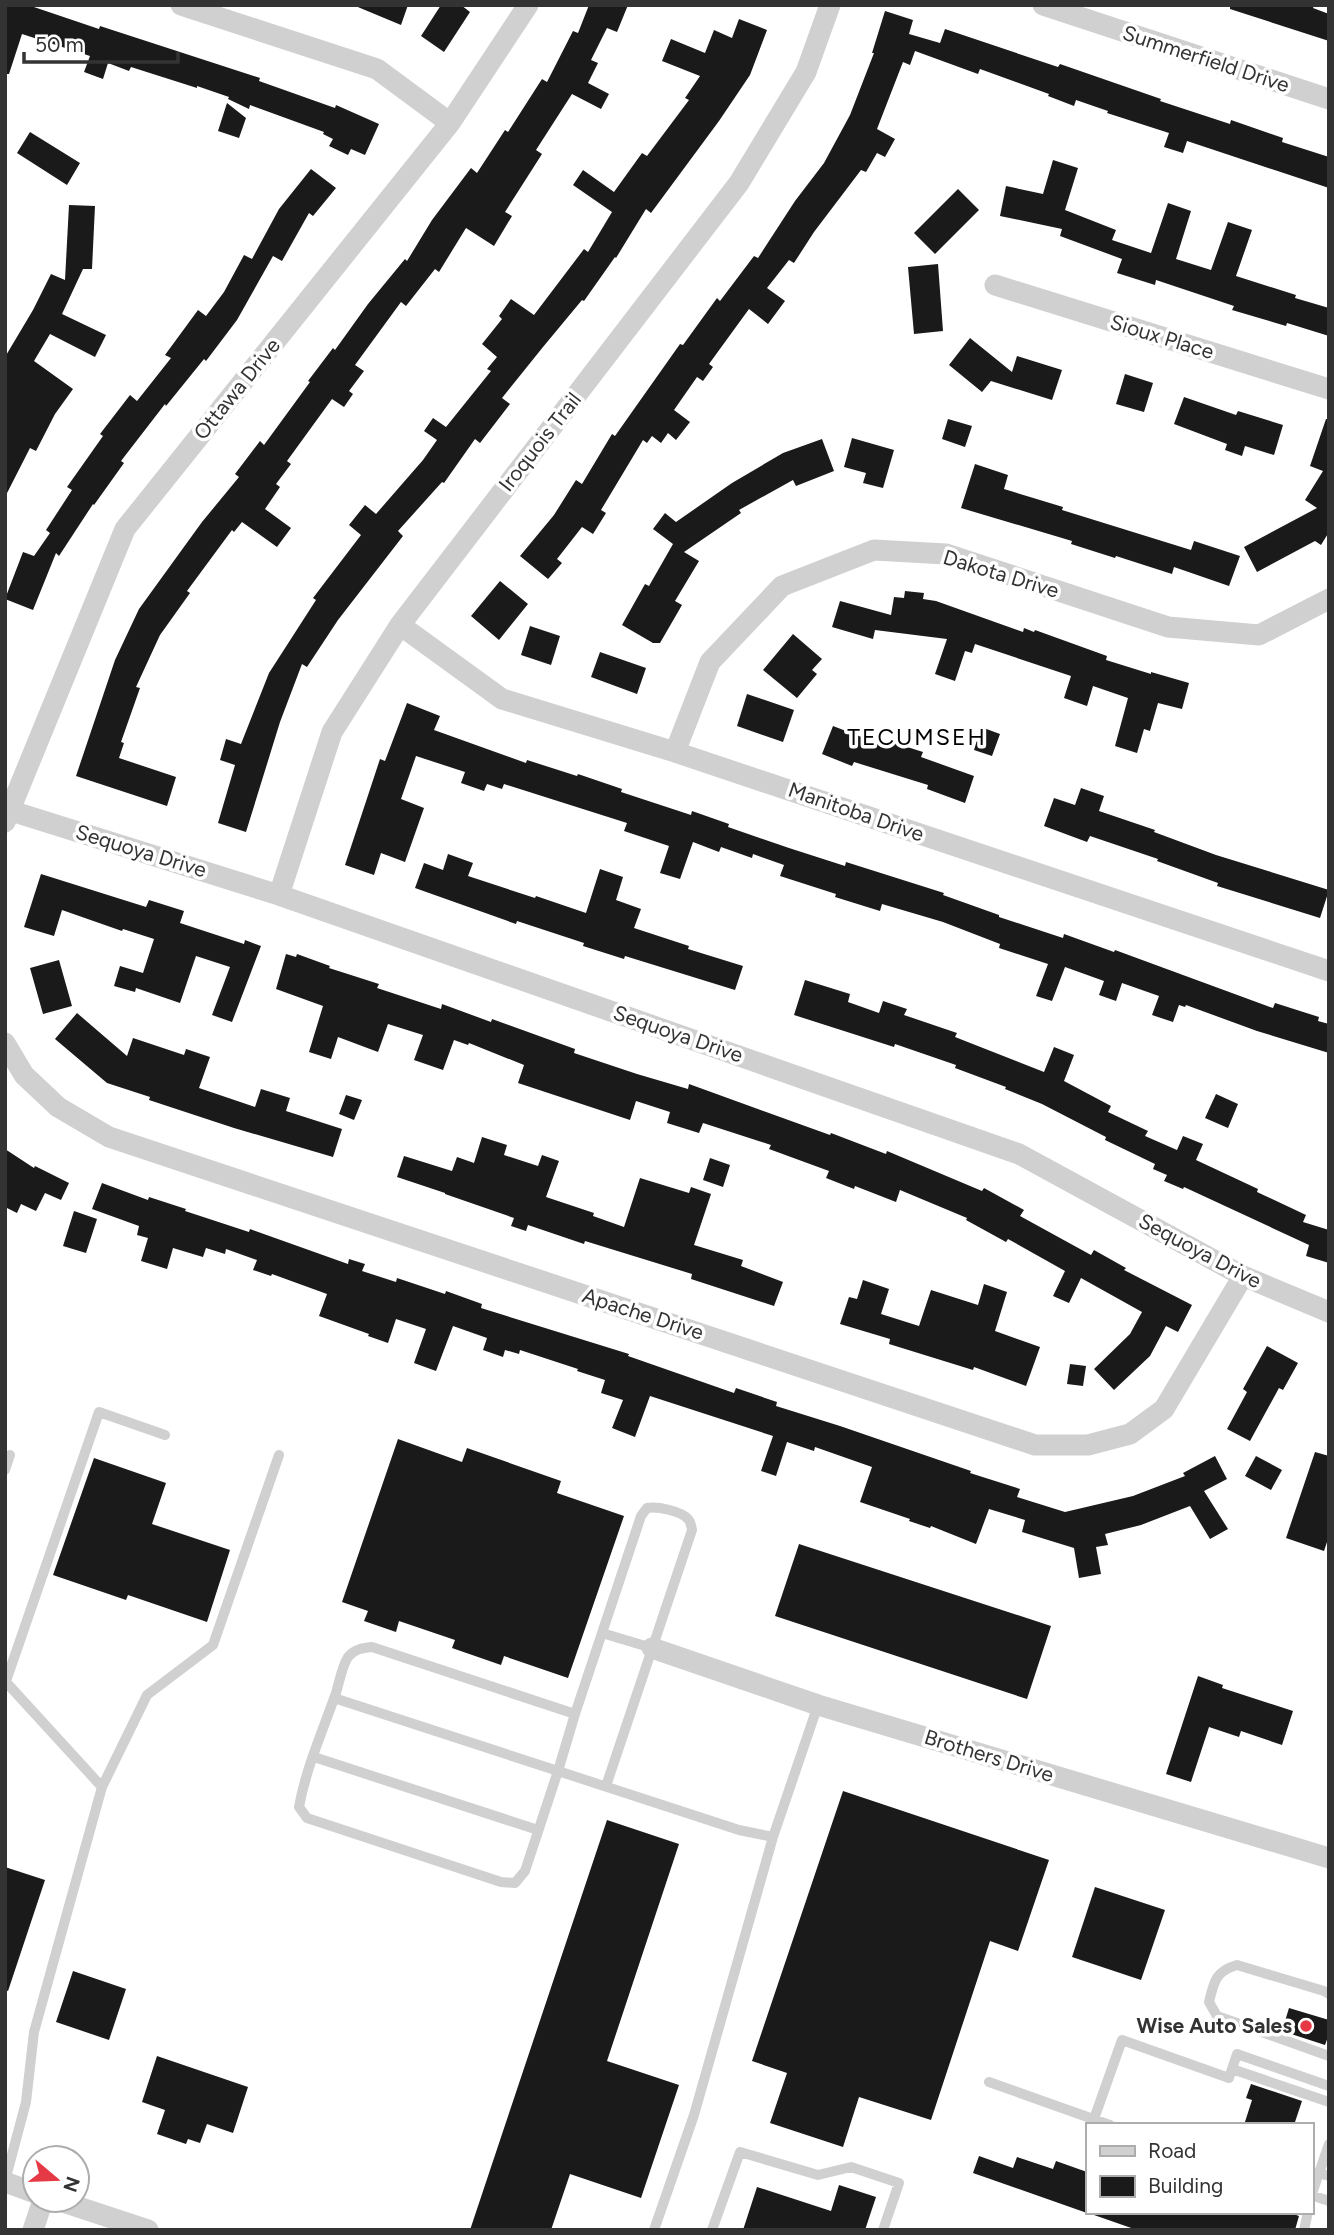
<svg xmlns="http://www.w3.org/2000/svg" width="1334" height="2235" font-family="Figtree,sans-serif">
  <style>
    .building { fill: #1a1a1a }
    .lines { fill: none; stroke-linecap: round; stroke-linejoin: round }
    .service { stroke: #d0d0d0; stroke-width: 10 }
    .minor { stroke: #d0d0d0; stroke-width: 21 }
    .poi-dot { fill: #e63946; stroke: #fff; stroke-width: 2.5 }
    .labels { text-anchor: middle; stroke-width: 7; stroke-linejoin: round; paint-order: stroke }
    .street-label { font-size: 21px; fill: #333; stroke: #fff }
    .poi-label { font-size: 21px; font-weight: bold; fill: #333; stroke: #fff; text-anchor: end }
    .neighbourhood-label { font-size: 23px; letter-spacing: 2px; fill: #000; stroke: #fff }
  </style>
  <rect width="100%" height="100%" fill="#fff"/>
  <!-- building -->
  <path class="building" d="M5,5H28L99,29L100,26L260,78L259,81L335,108L336,105L379,124L365,155L351,149L348,155L329,146L333,139L323,134L324,132L250,105L249,109L228,99L229,97L197,86V88L131,67L129,71L108,63L103,79L84,72L90,56L22,34L9,74H5Z
    M353,5H408L401,25Z
    M441,5H461L470,12L444,52L421,36Z
    M589,5H628L617,32L607,28L591,60L598,63L588,83L609,94L601,109L572,94L536,150L542,154L505,212L512,216L494,246L466,228L439,272L435,269L406,306L401,302L355,365L364,371L349,391L353,394L344,407L332,399L287,461L291,464L276,484L280,487L265,509L291,528L277,547L242,522L234,532L232,530L187,591L190,593L160,635L136,687L140,688L121,742L124,743L119,758L176,777L167,806L76,776L115,660L139,609L202,522L239,477L235,474L260,441L264,445L310,382L308,381L333,348L335,350L368,304L405,259L407,261L432,220L471,168L477,173L505,130L508,132L542,79L547,82L573,31L578,33Z
    M1230,5H1314L1313,8L1329,14V41L1230,9Z
    M885,11L913,20L909,34L940,43L945,29L1058,67L1060,64L1161,99L1160,101L1230,124L1231,120L1283,138L1282,142L1329,157V188L1187,141L1183,153L1164,147L1169,133L1107,113L1108,111L1076,100L1074,106L1048,96L1049,94L980,69L978,74L915,51L910,65L903,62L877,129L895,139L885,157L877,153L866,172L861,170L814,232L794,263L789,260L767,288L785,301L768,324L749,309L709,364L713,367L703,381L697,377L674,410L690,422L676,440L668,433L661,443L652,436L647,443L643,440L601,510L606,513L593,534L582,527L557,559L562,563L548,579L520,556L554,515L576,480L582,484L612,434L615,436L680,344L683,345L717,298L720,301L754,256L758,258L795,201L824,163L850,115L874,53H872Z
    M739,19L767,30L750,75L719,121L651,213L646,209L616,258L615,257L584,301L582,300L543,347L502,398L510,404L480,443L475,439L444,483L442,482L398,531L403,536L338,620L307,667L302,664L280,722L246,832L218,823L235,765L220,760L226,739L241,744L269,673L316,600L313,598L361,535L349,525L365,505L376,514L423,460L437,440L424,431L433,418L446,427L491,371L487,369L497,357L482,344L502,319L499,316L511,299L534,315L584,249L588,252L612,212L573,185L583,170L614,192L642,153L647,156L689,100L685,98L700,76L662,61L671,39L705,53L714,30L732,38Z
    M227,103L246,118L239,138L218,131Z
    M30,132L80,163L67,185L17,153Z
    M1053,160L1078,168L1065,210L1116,230L1112,240L1151,253L1168,203L1191,211L1176,259L1211,270L1228,222L1252,230L1236,276L1296,295L1295,298L1329,308V336L1287,323L1286,326L1232,310L1234,306L1156,280L1155,285L1117,273L1122,259L1060,236L1062,229L1000,216L1006,186L1043,194Z
    M311,169L336,188L313,216L309,213L282,261L273,256L237,320L206,361L204,359L166,406L165,404L121,461L124,463L94,505L93,504L59,556L56,553L33,610L5,599L23,552L34,556L50,533L46,530L72,490L67,487L103,436L100,434L130,395L137,401L171,358L165,355L198,310L206,316L224,292L244,255L252,259L279,209Z
    M958,189L979,210L935,254L914,233Z
    M69,205L95,206L92,269H83L62,314L106,335L95,357L50,334L34,361L73,389L55,414L36,451L30,448L5,497V357L33,310L51,274L65,280Z
    M938,264L943,331L914,334L908,267Z
    M970,338L1012,372L1017,356L1062,370L1052,400L991,381L982,392L949,365Z
    M1125,374L1153,383L1144,412L1116,404Z
    M1184,397L1236,415L1238,411L1283,425L1274,455L1245,446L1242,456L1225,450L1227,444L1174,424Z
    M948,419L972,426L965,447L942,439Z
    M1326,419H1329V532L1321,545L1315,541L1257,572L1244,547L1317,508L1305,500L1323,471L1310,466Z
    M852,438L894,450L883,488L863,483L866,473L844,467Z
    M822,439L834,471L796,486L793,480L739,510L741,513L684,552L699,561L675,601L682,605L660,643H653L622,625L645,584L649,586L673,544L653,529L665,513L676,522L732,483L783,453Z
    M975,464L1008,475L1004,489L1063,507L1062,510L1191,550L1194,541L1240,556L1229,586L1174,567L1172,574L1116,556L1115,558L1071,544L1072,541L961,508Z
    M500,581L528,604L499,640L471,616Z
    M905,591L924,593L923,599L936,601L1023,632L1024,628L1034,632L1035,630L1107,656L1106,660L1151,674V672L1189,683L1182,709L1158,703L1150,731L1144,729L1137,753L1115,746L1128,698L1093,686L1087,706L1064,698L1071,676L975,644L972,653L965,651L955,681L935,674L947,639L875,630L873,639L832,627L840,601L891,615L894,597L904,598Z
    M530,626L560,636L551,665L521,655Z
    M793,634L822,659L812,670L817,674L797,698L763,670Z
    M600,652L646,668L637,694L591,677Z
    M747,694L794,710L783,742L737,726Z
    M407,703L440,716L434,730L526,763L527,760L577,776L578,774L622,789L621,792L691,815L692,811L729,824L728,827L789,848L845,866L846,862L944,893L943,895L999,915V917L1063,938L1064,934L1114,952L1115,950L1273,1008L1275,1003L1319,1017L1318,1021L1329,1024V1053L1257,1031L1186,1005L1185,1007L1179,1005L1173,1022L1152,1015L1159,996L1122,983L1116,1001L1099,995L1104,981L1065,967L1052,1001L1036,996L1048,964L999,948L1000,944L943,922L882,904L880,911L835,897L836,894L780,876L784,865L753,854L752,858L721,847L719,852L693,842L680,879L660,873L669,846L624,831L627,823L504,784L502,789L487,784L484,791L461,783L465,772L416,756L401,799L424,808L405,862L381,853L374,875L345,865L380,759L385,761Z
    M833,726L877,743L879,738L923,752L921,757L974,776L965,803L927,789L928,785L854,762L852,766L822,754Z
    M981,727L1000,734L992,756L974,750Z
    M1081,788L1104,796L1099,811L1155,830L1154,832L1216,855L1329,890L1320,918L1217,886L1218,883L1157,861L1158,859L1090,836L1087,842L1044,826L1054,798L1075,805Z
    M448,854L473,863L468,876L535,898L536,896L586,913L600,869L623,877L616,900L641,909L634,928L689,946L688,949L743,966L735,990L625,956L624,959L583,946L584,943L517,921L516,924L415,888L424,863L443,870Z
    M41,874L146,907L149,900L184,911L180,923L244,944L245,940L261,946L232,1022L212,1015L230,967L196,956L180,1003L136,988L135,992L114,986L120,966L143,973L154,939L123,929L122,931L62,910L54,936L24,927Z
    M286,954L296,957L297,954L330,966L329,968L379,984L377,988L441,1009L442,1004L491,1022L492,1019L575,1049L574,1053L637,1074L688,1089L689,1084L830,1135L831,1133L886,1154L887,1151L982,1191L984,1188L1024,1210L1020,1216L1091,1255L1094,1250L1126,1268L1124,1270L1192,1305L1178,1332L1166,1326L1150,1356L1114,1390L1094,1369L1130,1334L1142,1312L1081,1278L1069,1303L1053,1296L1065,1271L1008,1239L1006,1242L966,1220L967,1218L900,1190L896,1202L855,1186L854,1189L826,1178L829,1171L769,1149L771,1145L703,1123L699,1133L667,1123L670,1112L636,1101L630,1120L518,1083L524,1065L469,1043L468,1045L454,1040L443,1070L414,1060L423,1035L388,1024L378,1052L338,1037L331,1059L309,1052L323,1006L276,989Z
    M59,960L72,1006L43,1014L30,968Z
    M805,980L850,994L848,1002L879,1013L883,1001L907,1009L904,1015L957,1033L955,1037L1044,1072L1054,1047L1074,1055L1064,1081L1111,1106L1108,1112L1148,1131L1145,1136L1177,1150L1183,1136L1203,1144L1196,1160L1258,1189L1257,1192L1306,1215L1303,1222L1329,1230V1263L1306,1256L1309,1245L1184,1187L1183,1189L1164,1181L1167,1175L1153,1169L1155,1164L1105,1140L1106,1137L1042,1104L1005,1089L1006,1087L955,1068L956,1065L895,1044L894,1047L794,1015Z
    M77,1013L127,1056L133,1038L184,1055L186,1049L210,1057L199,1088L255,1107L261,1089L290,1098L286,1111L342,1129L333,1157L234,1128L149,1100L150,1097L107,1083L55,1039Z
    M1216,1094L1238,1104L1228,1128L1205,1118Z
    M346,1095L362,1100L354,1120L339,1114Z
    M482,1137L507,1145L504,1155L538,1166L542,1155L559,1161L546,1197L594,1213L593,1216L624,1227L640,1178L689,1193L691,1187L711,1194L694,1245L743,1260L741,1266L783,1282L774,1306L691,1279L692,1274L585,1241L584,1244L528,1225L526,1231L511,1226L514,1218L445,1194V1193L397,1177L404,1156L452,1171L457,1157L474,1163Z
    M5,1149L34,1168L35,1166L69,1183L61,1200L45,1193L36,1211L21,1204L17,1213L5,1207Z
    M710,1158L730,1165L723,1187L703,1180Z
    M102,1183L148,1200L149,1197L186,1209L185,1211L249,1232L250,1229L348,1264L349,1259L365,1264L362,1271L396,1282L397,1278L445,1294L446,1291L482,1304L481,1308L629,1354L628,1356L734,1393L736,1388L777,1402L776,1406L840,1426L971,1471L970,1473L1020,1489L1017,1497L1065,1512L1133,1496L1185,1476L1183,1473L1215,1456L1227,1479L1204,1491L1228,1529L1210,1539L1190,1506L1141,1525L1105,1534L1108,1545L1096,1547L1101,1574L1079,1578L1074,1548L1022,1532L1025,1520L989,1509L976,1544L931,1526L930,1528L909,1521L910,1519L860,1502L872,1467L815,1447L814,1451L787,1442L776,1476L761,1471L773,1436L650,1396L635,1437L612,1428L623,1400L601,1393L605,1380L577,1371L578,1369L520,1350L519,1354L505,1350L503,1357L483,1350L487,1338L453,1326L436,1371L414,1363L426,1329L396,1319L388,1343L368,1336L369,1334L319,1316L327,1294L272,1274L271,1276L253,1270L257,1260L226,1249L225,1254L206,1248L203,1257L173,1248L167,1269L141,1261L148,1238L137,1235L139,1226L92,1209Z
    M74,1211L97,1219L86,1253L63,1246Z
    M863,1280L889,1289L881,1314L919,1326L931,1290L978,1305L984,1284L1007,1292L995,1331L1040,1347L1026,1386L974,1367L973,1370L889,1344L890,1339L840,1324L849,1297L857,1299Z
    M1267,1346L1298,1363L1283,1390L1279,1388L1250,1441L1227,1429L1247,1392L1243,1389Z
    M1070,1364L1086,1366L1083,1386L1067,1384Z
    M398,1439L462,1462L467,1448L561,1481L557,1493L624,1516L568,1678L504,1656L501,1665L452,1648L455,1640L399,1621L396,1632L364,1621L368,1611L342,1602Z
    M1315,1452L1329,1456V1536L1324,1551L1286,1538Z
    M1256,1456L1282,1470L1271,1490L1245,1476Z
    M94,1458L166,1483L152,1524L230,1550L207,1622L128,1595L126,1600L53,1575Z
    M799,1544L1051,1626L1027,1699L775,1616Z
    M1198,1676L1223,1685L1222,1688L1293,1711L1282,1745L1241,1731L1239,1737L1209,1727L1191,1782L1166,1774Z
    M843,1791L1049,1860L1018,1951L990,1941L931,2120L859,2097L843,2147L770,2123L787,2073L752,2061Z
    M607,1820L679,1844L607,2061L679,2085L641,2198L570,2174L551,2230H470Z
    M5,1867L45,1880L8,1991L5,1990Z
    M1095,1887L1165,1910L1141,1980L1072,1957Z
    M73,1971L126,1989L109,2040L56,2022Z
    M1289,2008L1329,2020V2034L1325,2045L1282,2031Z
    M157,2056L248,2087L233,2133L207,2124L200,2143L188,2139L186,2144L157,2134L165,2110L142,2102Z
    M1251,2084L1302,2101L1294,2125H1244L1252,2100L1246,2098Z
    M979,2156L1013,2168L1017,2157L1053,2169L1056,2161L1087,2172V2213L973,2173Z
    M839,2185L876,2197L865,2230H743L757,2187L831,2211Z
    M1094,2212H1288L1299,2216L1295,2230H1137L1094,2215Z"/>
  <g class="lines">
    <!-- service -->
    <path class="service" d="M5,1470L10,1455
      M602,1633L652,1648
      M5,1681L102,1787L147,1695L213,1645L279,1455
      M6,1681L99,1412L165,1435
      M334,1698L558,1771L575,1714L372,1647C363,1648 354,1649 348,1657C342,1666 339,1683 336,1693C323,1730 306,1768 299,1807L307,1818L501,1882L515,1883L525,1871L558,1771L739,1830L773,1837
      M575,1714L641,1516L647,1508C657,1506 681,1511 688,1519C691,1522 691,1526 692,1530L606,1786
      M314,1757L538,1830
      M1329,1994L1324,1991L1237,1965C1216,1971 1214,1981 1209,2002L1217,2016L1329,2056
      M1232,2069L1329,2102
      M989,2082L1110,2125
      M1094,2119L1122,2040L1229,2078L1237,2054L1329,2086
      M1329,2144L1319,2173L1329,2176
      M5,2181L26,2102L34,2032L102,1787
      M1311,2195L1329,2201
      M1311,2197L1319,2173
      M654,2230L694,2115L773,1837L818,1705
      M712,2230L740,2152L818,2175L851,2167L899,2183L883,2230
      M1304,2230L1308,2212"/>
    <!-- minor -->
    <path class="minor" d="M181,5L377,69L450,123
      M1043,5L1329,99
      M995,285L1329,389
      M400,625L502,699L675,752L1329,971
      M675,752L710,662L782,586L874,550L946,554L1168,627L1259,635L1329,599
      M5,809L279,895L1019,1154L1243,1276L1329,1312
      M5,822L125,529L450,123L528,5
      M279,895L332,732L400,625L739,183L806,72L830,5
      M5,1043L24,1075L58,1107L109,1137L1035,1445H1088L1130,1434L1164,1409L1243,1276
      M652,1648L818,1705L1329,1858
      M5,2182L35,2193
      M57,2200L148,2230
      M33,2230L43,2200"/>
  </g>
  <!-- markers -->
  <circle class="poi-dot" cx="1306" cy="2026" r="7"/>
  <g class="labels">
    <!-- street labels -->
    <g class="street-label">
      <text transform="translate(1206 59) rotate(18)" y="7">Summerfield Drive</text>
      <text transform="translate(1162 337) rotate(17)" y="7">Sioux Place</text>
      <text transform="translate(237 389) rotate(-51)" y="7">Ottawa Drive</text>
      <text transform="translate(540 442) rotate(-52)" y="7">Iroquois Trail</text>
      <text transform="translate(1001 574) rotate(17)" y="7">Dakota Drive</text>
      <text transform="translate(856 812) rotate(19)" y="7">Manitoba Drive</text>
      <text transform="translate(141 851) rotate(17)" y="7">Sequoya Drive</text>
      <text transform="translate(678 1034) rotate(19)" y="7">Sequoya Drive</text>
      <text transform="translate(1200 1251) rotate(28)" y="7">Sequoya Drive</text>
      <text transform="translate(643 1314) rotate(18)" y="7">Apache Drive</text>
      <text transform="translate(989 1756) rotate(17)" y="7">Brothers Drive</text>
    </g>
    <!-- poi labels -->
    <g class="poi-label">
      <text x="1292" y="2033">Wise Auto Sales</text>
    </g>
    <!-- neighbourhood labels -->
    <g class="neighbourhood-label">
      <text x="917" y="745">TECUMSEH</text>
    </g>
  </g>
  <!-- border -->
  <rect width="1334" height="2235" fill="none" stroke="#333333" stroke-width="14"/>
  <!-- legend -->
  <rect x="1086" y="2123" width="228" height="91" fill="#ffffff" stroke="#adadad" stroke-width="2"/>
  <rect x="1100" y="2146" width="35" height="10" fill="#d0d0d0" stroke="#adadad" stroke-width="2"/>
  <text x="1148" y="2158" font-size="21" fill="#333333">Road</text>
  <rect x="1100" y="2176" width="35" height="21" fill="#1a1a1a" stroke="#adadad" stroke-width="2"/>
  <text x="1148" y="2193" font-size="21" fill="#333333">Building</text>
  <!-- north arrow -->
  <g transform="translate(56 2179) rotate(109)"><circle r="33" fill="#ffffff" stroke="#adadad" stroke-width="2"/>
  <path d="M0-5L12 26L0 18L-12 26Z" fill="#e63946"/>
  <text y="-10" font-size="19" font-weight="bold" text-anchor="middle" fill="#333333">N</text>
  </g>
  <!-- scale -->
  <path d="M24 52v10h154v-10" fill="none" stroke="#333333" stroke-width="3.5"/>
  <text x="35" y="52" font-size="21" fill="#333333" stroke="#ffffff" stroke-width="5" paint-order="stroke">50 m</text>
</svg>
